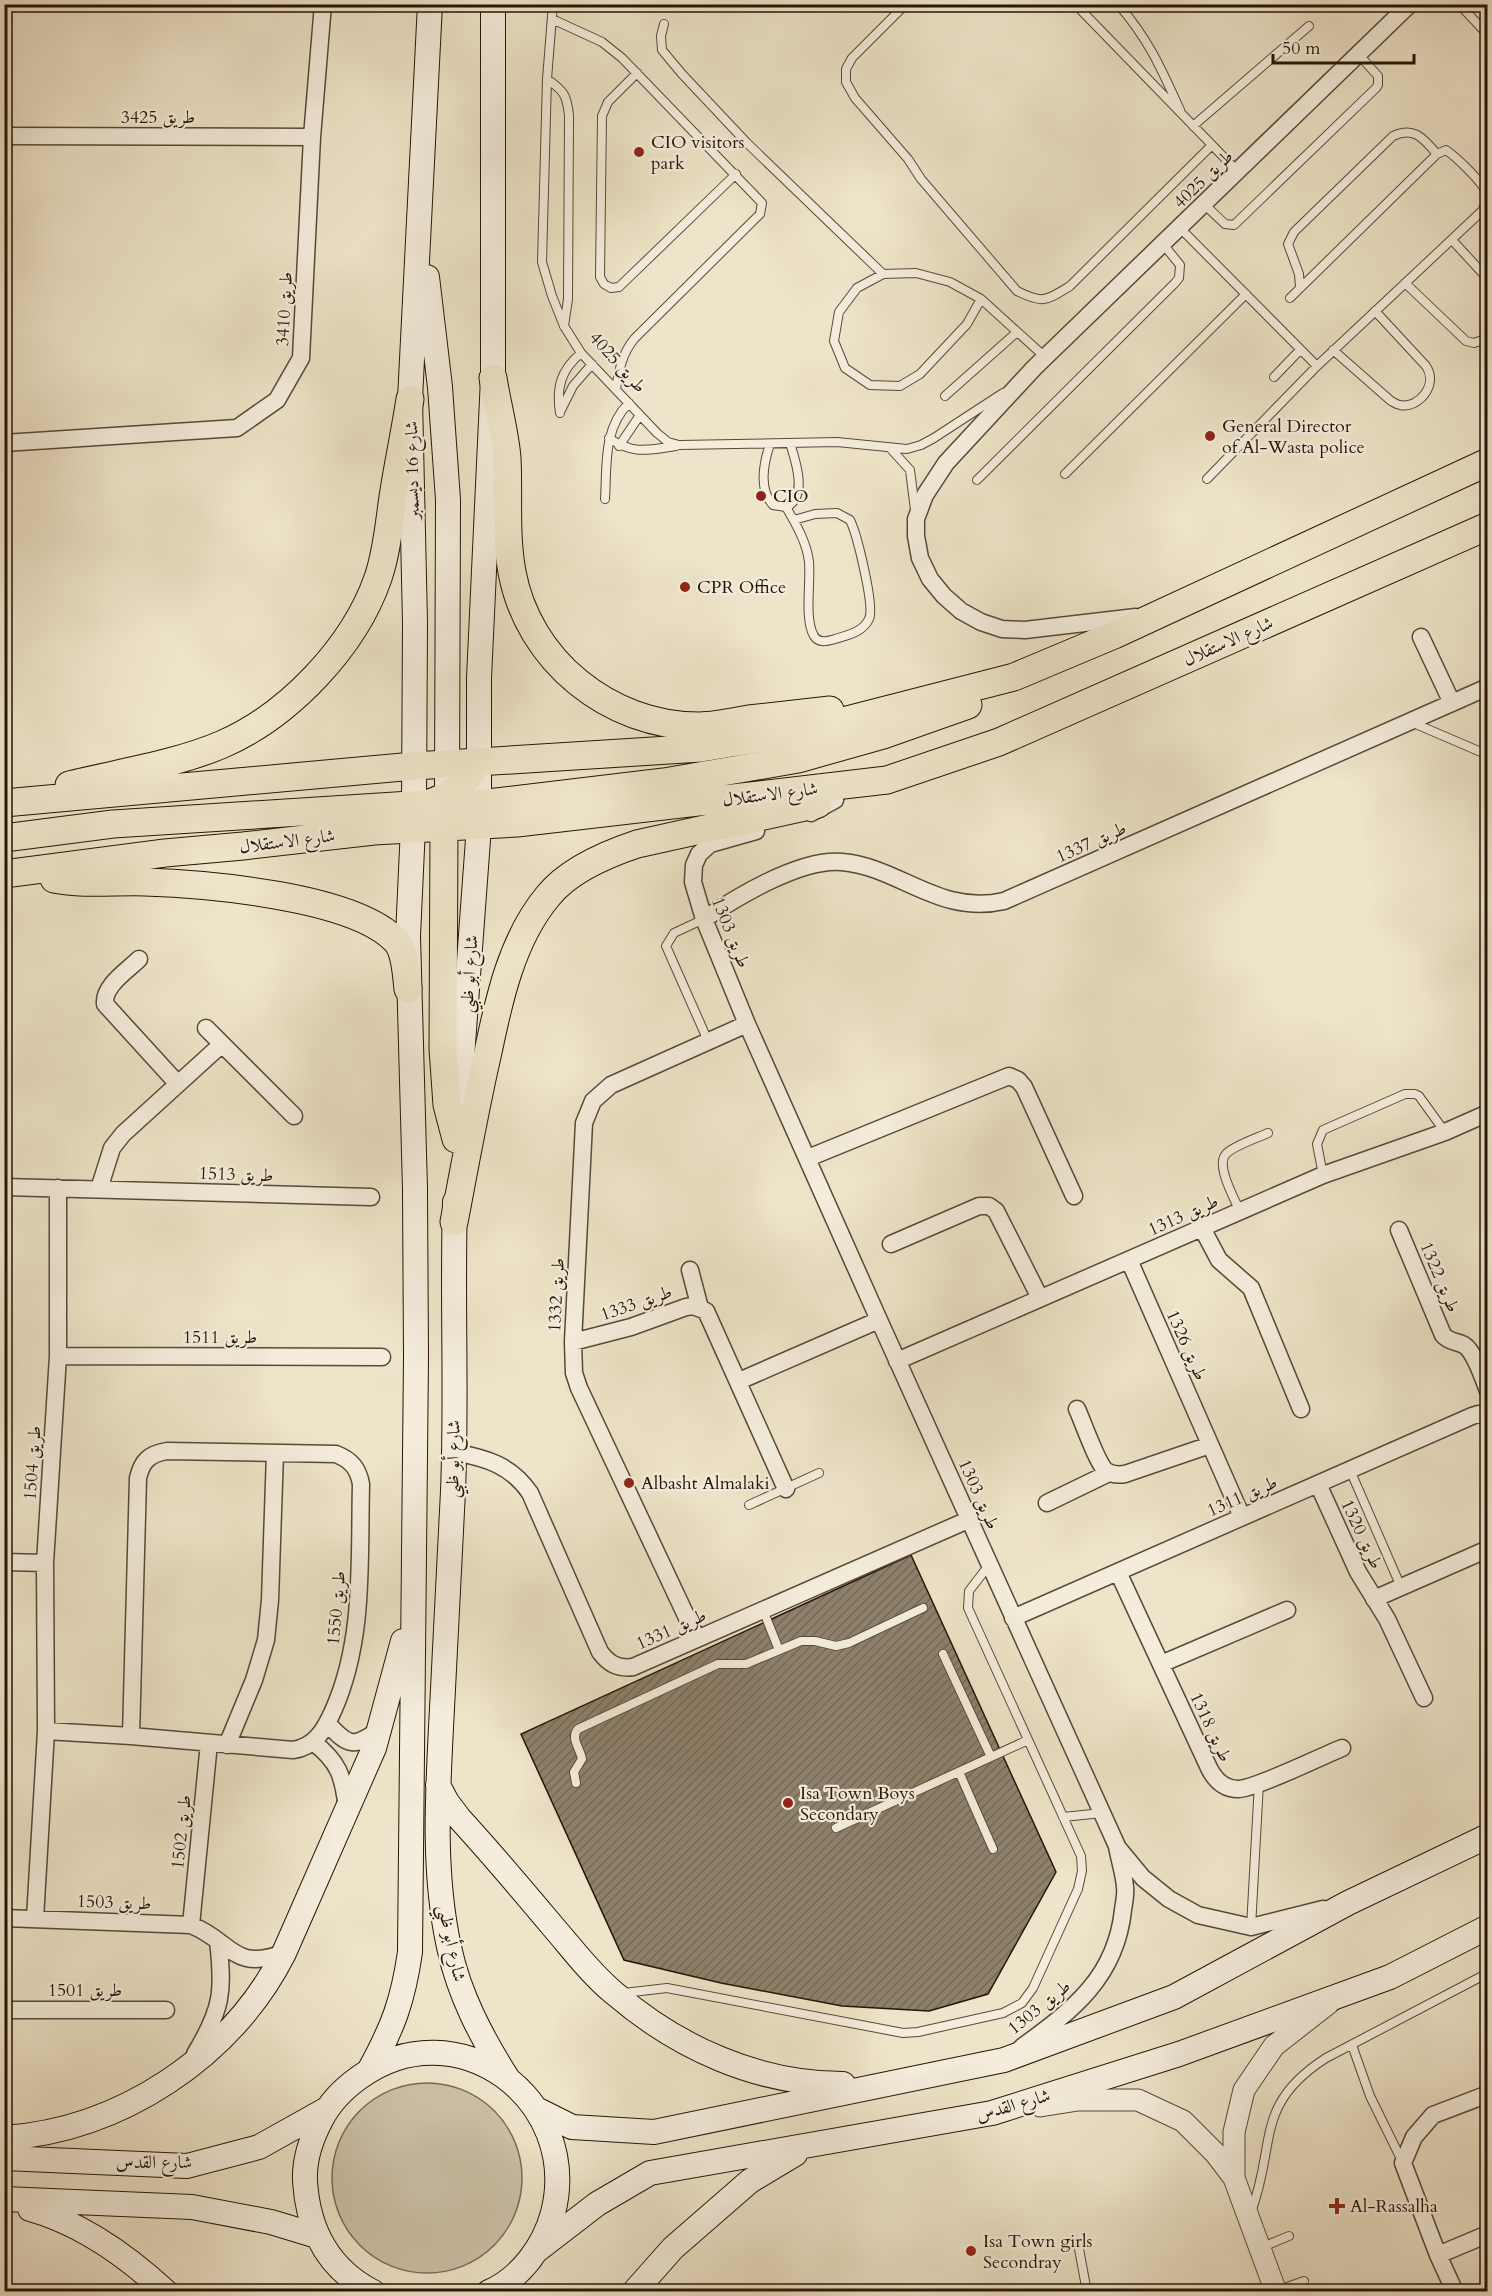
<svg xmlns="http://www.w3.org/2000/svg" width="1492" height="2296" font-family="Cardo,Amiri,serif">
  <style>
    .green { fill: #ccc1a8; stroke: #786b58; stroke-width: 1.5 }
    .building { fill: url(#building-hatch); stroke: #251507; stroke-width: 1.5 }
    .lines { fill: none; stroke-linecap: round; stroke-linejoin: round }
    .service-casing { stroke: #574938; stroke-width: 10 }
    .minor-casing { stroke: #574938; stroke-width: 19 }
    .tertiary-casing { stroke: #574938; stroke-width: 23 }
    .secondary-casing { stroke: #251507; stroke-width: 26 }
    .primary-casing { stroke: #251507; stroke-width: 29 }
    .service { stroke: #f4eddc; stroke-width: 8 }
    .minor { stroke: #f4eddc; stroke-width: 16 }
    .tertiary { stroke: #f4eddc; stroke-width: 21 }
    .secondary { stroke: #f4eddc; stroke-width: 24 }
    .primary { stroke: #eee4c9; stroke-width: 27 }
    .poi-dot { fill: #8f2418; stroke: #f4eddc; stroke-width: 2 }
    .labels { text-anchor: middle; stroke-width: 4.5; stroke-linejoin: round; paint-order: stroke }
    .street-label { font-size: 18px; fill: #251507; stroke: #f4eddc }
    .poi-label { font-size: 18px; fill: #251507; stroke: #f4eddc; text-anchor: start }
  </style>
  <defs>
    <pattern id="building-hatch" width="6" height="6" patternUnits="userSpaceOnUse" patternTransform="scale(1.5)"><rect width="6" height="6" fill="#8e816c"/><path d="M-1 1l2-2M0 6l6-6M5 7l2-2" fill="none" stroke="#746857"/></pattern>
  </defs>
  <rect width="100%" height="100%" fill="#eee4c9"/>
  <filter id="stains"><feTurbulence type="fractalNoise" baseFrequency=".00333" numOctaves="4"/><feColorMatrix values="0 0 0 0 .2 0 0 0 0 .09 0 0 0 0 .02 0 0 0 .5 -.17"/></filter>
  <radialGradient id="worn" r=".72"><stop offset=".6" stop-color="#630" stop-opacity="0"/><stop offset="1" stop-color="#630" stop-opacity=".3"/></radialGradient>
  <!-- green -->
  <path class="green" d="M332 2178a95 95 0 1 1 190 0a95 95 0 1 1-190 0Z"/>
  <!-- building -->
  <path class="building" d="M911,1555L1056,1872L988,1994L929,2011L842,2006L721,1983L624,1960L521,1734Z"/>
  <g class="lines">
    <defs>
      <path id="service" d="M553,4L547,79L542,262L552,296L564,326L581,353L657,433L668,442L679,445L837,442L907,449L921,445L934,438L1003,393
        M906,4L852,58L846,69V82L855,98L908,159L921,179L1017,291C1043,304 1046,301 1070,286L1212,145L1238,172
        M1075,4L1212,145
        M1118,4C1149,40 1161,68 1180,110
        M1459,4L1488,35
        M552,19L602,42L622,58L762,203L760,214L634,339C622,354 619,370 616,389
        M664,24L661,36L662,50L682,74L747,143L883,274
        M637,73L608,102L602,116L600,277L604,284L611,288L619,287L736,174
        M547,79C564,91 567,95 569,116L568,299L564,326
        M1193,126L1309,26
        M1205,205L1225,224L1234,225L1376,88L1378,85V76L1359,55
        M1180,228L1317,366
        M1452,240L1488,279
        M1405,283L1466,341L1474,343L1488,338
        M1300,287L1299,274L1288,244L1294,232L1393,136C1414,126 1423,138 1437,154
        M981,299L967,324L920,374L900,386L870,385L845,368L834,341L839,312L857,288L883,274L916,273L950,282L981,299L1045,357
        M1333,350L1391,401C1394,402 1397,405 1400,405C1418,409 1439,385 1426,366L1375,311
        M1274,377L1300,350
        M945,396L1017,332
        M560,412L573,386L592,364
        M560,413C556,387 561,370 581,353
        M609,438C633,455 649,450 676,446
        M770,444C764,462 758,489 773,505L786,507C808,497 796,462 790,443
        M619,446L640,415
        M891,449L910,470L915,510
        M1065,474L1246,294
        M1207,479L1317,366L1482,211C1485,205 1488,200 1486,193C1483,182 1456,157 1446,150L1437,154L1290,298
        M977,480L1175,283L1179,278L1180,265L1163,244
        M605,499C607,466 603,428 629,403
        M786,507C796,524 807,543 809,562C811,582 804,619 814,636C819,644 828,641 835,639C848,635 863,632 869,619C875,607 857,534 850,520L837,513L815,514L794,520
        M1411,722L1488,755
        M704,919L674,933L666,946L708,1041
        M1323,1175L1317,1144L1323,1130L1405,1094H1415L1419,1096L1445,1132
        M1240,1212C1235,1199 1215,1165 1226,1154C1233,1146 1257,1138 1268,1133
        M1350,1470L1401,1587
        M749,1505L819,1473
        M763,1610L779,1650
        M943,1654L991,1757
        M959,1772L993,1849
        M576,1783L574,1772L582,1759C580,1748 570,1738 578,1729L718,1664H746L801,1641H815L836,1646L849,1643L923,1608
        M1063,1817L1102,1813
        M836,1828L1028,1740
        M1251,1927L1259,1783
        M624,1993L667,1988L903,2033L918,2032L1003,2013L1022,2003L1033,1988L1078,1889L1082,1871L1081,1856L968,1608L969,1591L989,1565
        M1352,2045L1370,2096L1403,2163
        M1251,2212C1277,2144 1253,2105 1326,2058L1488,1973
        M1260,2248L1289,2236
        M1079,2249L1087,2292
        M1276,2291L1304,2281"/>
      <path id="minor" d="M4,136L312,137
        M4,443L237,428L277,400L301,358L312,137L323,4
        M1136,617L1025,630L1002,629L981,622L961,611L944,596L930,579L920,558L916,536V519L925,495L946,463L1034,368L1410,4
        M1421,637L1452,703
        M811,813L835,800
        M756,831L710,844L699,854L694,865L693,882L704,919L747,1024L879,1320L1117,1846C1119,1859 1124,1873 1125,1887C1126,1894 1124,1903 1123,1910C1116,1977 1073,2010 1022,2047
        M704,919C737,897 801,858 842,862C900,867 939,916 1004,901L1488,687
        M139,959C127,971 103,986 105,1004L177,1083
        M206,1028L294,1116
        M808,1158L1009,1076L1018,1080L1024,1087L1074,1196
        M4,1187L371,1197
        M99,1189L112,1148L123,1134L222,1044
        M1202,1228L1219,1260L1251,1288L1301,1409
        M1399,1230L1443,1335C1449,1342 1456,1341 1464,1345C1474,1351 1484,1380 1488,1391
        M891,1244L979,1206H989L996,1211L1040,1298
        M1129,1260L1242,1517
        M690,1270L700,1308
        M573,1342L631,1327L686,1307L693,1306L706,1311L786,1489
        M58,1356L382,1357
        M897,1361L1323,1175L1445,1132L1488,1113
        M739,1381L879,1320
        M1077,1409C1083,1422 1097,1463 1106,1471C1112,1475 1118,1475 1125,1474L1210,1445
        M167,1451L336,1454C351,1460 358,1468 361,1484C359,1560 365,1640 333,1711C325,1729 315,1747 293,1750L131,1736L138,1478C142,1461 149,1454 167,1451Z
        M454,1452C486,1458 511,1465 530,1493L600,1652C609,1664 618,1669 633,1667L968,1520
        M1318,1484L1358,1572L1387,1619L1424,1698
        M1047,1503L1109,1473
        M4,1562L45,1563
        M1118,1572L1209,1768C1215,1780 1224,1789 1238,1789C1255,1789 1322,1756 1342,1748
        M1374,1599L1488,1549
        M1013,1618L1472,1416L1478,1414L1488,1417
        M697,1639L579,1388L574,1373L573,1342L584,1123L593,1101L611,1085L747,1024
        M1161,1664L1287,1610
        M327,1723C349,1747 354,1748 380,1729
        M46,1731L131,1736
        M313,1742C339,1762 343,1776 347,1808
        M227,1745L254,1680L266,1640L270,1600L275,1453
        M1119,1849L1143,1878L1169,1899L1198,1915L1251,1927L1323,1909
        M4,1918L191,1925C233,1942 232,1972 284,1953
        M35,1919L46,1731L45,1563L58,1356V1188
        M191,1925L209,1743
        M4,2010H166
        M195,2054C222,2009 224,1992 218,1941
        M1438,2255L1488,2234
        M1455,2292L1438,2255L1403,2163L1414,2137L1433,2115L1488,2094"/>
      <path id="tertiary" d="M1040,2106L1078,2100H1138L1183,2121L1215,2153L1234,2178L1276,2292
        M1234,2178V2132L1244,2090L1274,2046L1329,2003"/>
      <path id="secondary" d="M427,277L440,387L448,500L447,796L451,811
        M457,1125L479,826V678L493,378V4
        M455,1202C452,1298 457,1395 453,1491C449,1564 446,1636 442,1708C438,1788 432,1869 449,1947C459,1995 482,2038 508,2079
        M438,1785L447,1802L459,1818C492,1854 524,1892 555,1929C574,1951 592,1975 614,1993C678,2048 758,2084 843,2084
        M370,2069C393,2027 403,2001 410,1952L416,1357L415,1189L408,936L414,805L415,623L410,399L430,4
        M538,2110L572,2127L654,2132L1004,2060L1174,1997L1348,1903L1488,1836
        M4,2138C121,2130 231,2057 284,1953L374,1748L403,1641
        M4,2158L187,2166L259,2147L327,2109
        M4,2199L192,2207L271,2222L317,2236
        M30,2209C81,2223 127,2256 166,2292
        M536,2251L597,2204L650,2173L992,2113L1179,2054L1390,1977L1488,1927
        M373,2292C328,2269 308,2230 305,2181C304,2160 311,2139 321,2120C330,2102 343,2089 360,2077C456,2007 582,2099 553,2213C544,2246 521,2278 489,2292
        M634,2292L673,2248L750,2181L795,2154"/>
      <path id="primary" d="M493,378C497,404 505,432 507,458C509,496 505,534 512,572C528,660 609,726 699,726C715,726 733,722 749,719C776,716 803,713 830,710
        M69,785C118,773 177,764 223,744C289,715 354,647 378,578C387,552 389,524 393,497C398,464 405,432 410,399
        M4,803L414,766L701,748L804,731L1014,677L1114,635L1488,462
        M440,811L444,828L443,1049L447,1105L456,1139
        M424,822L451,811L479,804L664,782L798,759L883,735L968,705
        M4,838L113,824L426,804C450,797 466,784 478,762
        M4,874L165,853L243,846L374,831L517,823L887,780L999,742L1488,526
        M54,879C84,885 115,881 145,882C206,884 354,896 396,941C406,952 406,974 408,989
        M454,1222C465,1165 475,1108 488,1052C499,999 512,939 548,896C568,871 607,854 637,844L818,804"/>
    </defs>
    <!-- service casing -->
    <use href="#service" class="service-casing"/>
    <!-- minor casing -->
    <use href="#minor" class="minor-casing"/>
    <!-- tertiary casing -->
    <use href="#tertiary" class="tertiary-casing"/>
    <!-- secondary casing -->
    <use href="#secondary" class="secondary-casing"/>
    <!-- primary casing -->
    <use href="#primary" class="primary-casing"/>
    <!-- service -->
    <use href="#service" class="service"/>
    <!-- minor -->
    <use href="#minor" class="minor"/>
    <!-- tertiary -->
    <use href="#tertiary" class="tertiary"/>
    <!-- secondary -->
    <use href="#secondary" class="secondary"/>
    <!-- primary -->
    <use href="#primary" class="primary"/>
  </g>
  <!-- markers -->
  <g class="poi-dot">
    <circle cx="639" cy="152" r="6"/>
    <circle cx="1210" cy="436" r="6"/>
    <circle cx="761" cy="496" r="6"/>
    <circle cx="685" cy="587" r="6"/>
    <circle cx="629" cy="1483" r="6"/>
    <circle cx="788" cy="1803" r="6"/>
    <path d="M1334 2197h6v6h6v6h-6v6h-6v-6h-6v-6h6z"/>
    <circle cx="971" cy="2251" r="6"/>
  </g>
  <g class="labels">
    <!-- street labels -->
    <g class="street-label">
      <text x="158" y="123">طريق 3425</text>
      <text transform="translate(1203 179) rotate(-44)" y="6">طريق 4025</text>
      <text transform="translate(284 309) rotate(-87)" y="6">طريق 3410</text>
      <text transform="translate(618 362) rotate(48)" y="6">طريق 4025</text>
      <text transform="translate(412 470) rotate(-91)" y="6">شارع 16 ديسمبر</text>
      <text transform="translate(1228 641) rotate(-24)" y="6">شارع الاستقلال</text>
      <text transform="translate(770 794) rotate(-7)" y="6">شارع الاستقلال</text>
      <text transform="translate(287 841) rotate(-7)" y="6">شارع الاستقلال</text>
      <text transform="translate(1091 842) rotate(-24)" y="6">طريق 1337</text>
      <text transform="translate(731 932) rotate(68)" y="6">طريق 1303</text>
      <text transform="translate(469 974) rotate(-86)" y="6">شارع أبو ظبي</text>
      <text transform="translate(236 1174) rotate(2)" y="6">طريق 1513</text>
      <text transform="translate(1183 1215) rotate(-24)" y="6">طريق 1313</text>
      <text transform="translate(1440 1277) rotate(67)" y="6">طريق 1322</text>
      <text transform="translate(556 1295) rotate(-87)" y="6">طريق 1332</text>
      <text transform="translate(636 1303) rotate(-19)" y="6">طريق 1333</text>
      <text x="220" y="1343">طريق 1511</text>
      <text transform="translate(1187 1345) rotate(66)" y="6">طريق 1326</text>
      <text transform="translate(453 1459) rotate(-89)" y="6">شارع أبو ظبي</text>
      <text transform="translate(32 1463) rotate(-86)" y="6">طريق 1504</text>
      <text transform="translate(979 1494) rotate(66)" y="6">طريق 1303</text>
      <text transform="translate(1242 1496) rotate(-24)" y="6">طريق 1311</text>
      <text transform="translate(1362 1534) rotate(65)" y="6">طريق 1320</text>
      <text transform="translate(336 1608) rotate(-85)" y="6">طريق 1550</text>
      <text transform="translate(671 1629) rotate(-24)" y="6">طريق 1331</text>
      <text transform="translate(1211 1727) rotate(65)" y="6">طريق 1318</text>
      <text transform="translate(181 1832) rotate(-84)" y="6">طريق 1502</text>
      <text transform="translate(114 1902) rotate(2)" y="6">طريق 1503</text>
      <text transform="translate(452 1943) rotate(78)" y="6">شارع أبو ظبي</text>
      <text x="85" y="1996">طريق 1501</text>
      <text transform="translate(1039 2007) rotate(-39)" y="6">طريق 1303</text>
      <text transform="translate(1013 2105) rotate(-16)" y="6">شارع القدس</text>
      <text x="154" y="2168">شارع القدس</text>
    </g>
    <!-- poi labels -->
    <g class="poi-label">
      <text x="651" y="148">CIO visitors<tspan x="651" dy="21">park</tspan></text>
      <text x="1222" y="432">General Director<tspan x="1222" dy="21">of Al-Wasta police</tspan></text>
      <text x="773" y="502">CIO</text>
      <text x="697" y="593">CPR Office</text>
      <text x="641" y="1489">Albasht Almalaki</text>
      <text x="800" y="1799">Isa Town Boys<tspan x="800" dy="21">Secondary</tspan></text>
      <text x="1350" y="2212">Al-Rassalha</text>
      <text x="983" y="2247">Isa Town girls<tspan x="983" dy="21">Secondray</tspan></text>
    </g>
  </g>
  <!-- margin -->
  <rect width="1492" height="2296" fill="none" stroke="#eee4c9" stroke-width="24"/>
  <rect x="6" y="6" width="1480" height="2284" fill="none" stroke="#251507" stroke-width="3"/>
  <rect x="12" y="12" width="1468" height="2272" fill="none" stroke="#251507" stroke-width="1.5"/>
  <!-- scale -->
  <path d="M1273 54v9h141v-9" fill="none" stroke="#251507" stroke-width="3"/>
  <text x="1282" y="54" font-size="18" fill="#251507" stroke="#f4eddc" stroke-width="4.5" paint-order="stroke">50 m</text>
  <rect width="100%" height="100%" filter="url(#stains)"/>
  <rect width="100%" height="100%" fill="url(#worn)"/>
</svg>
